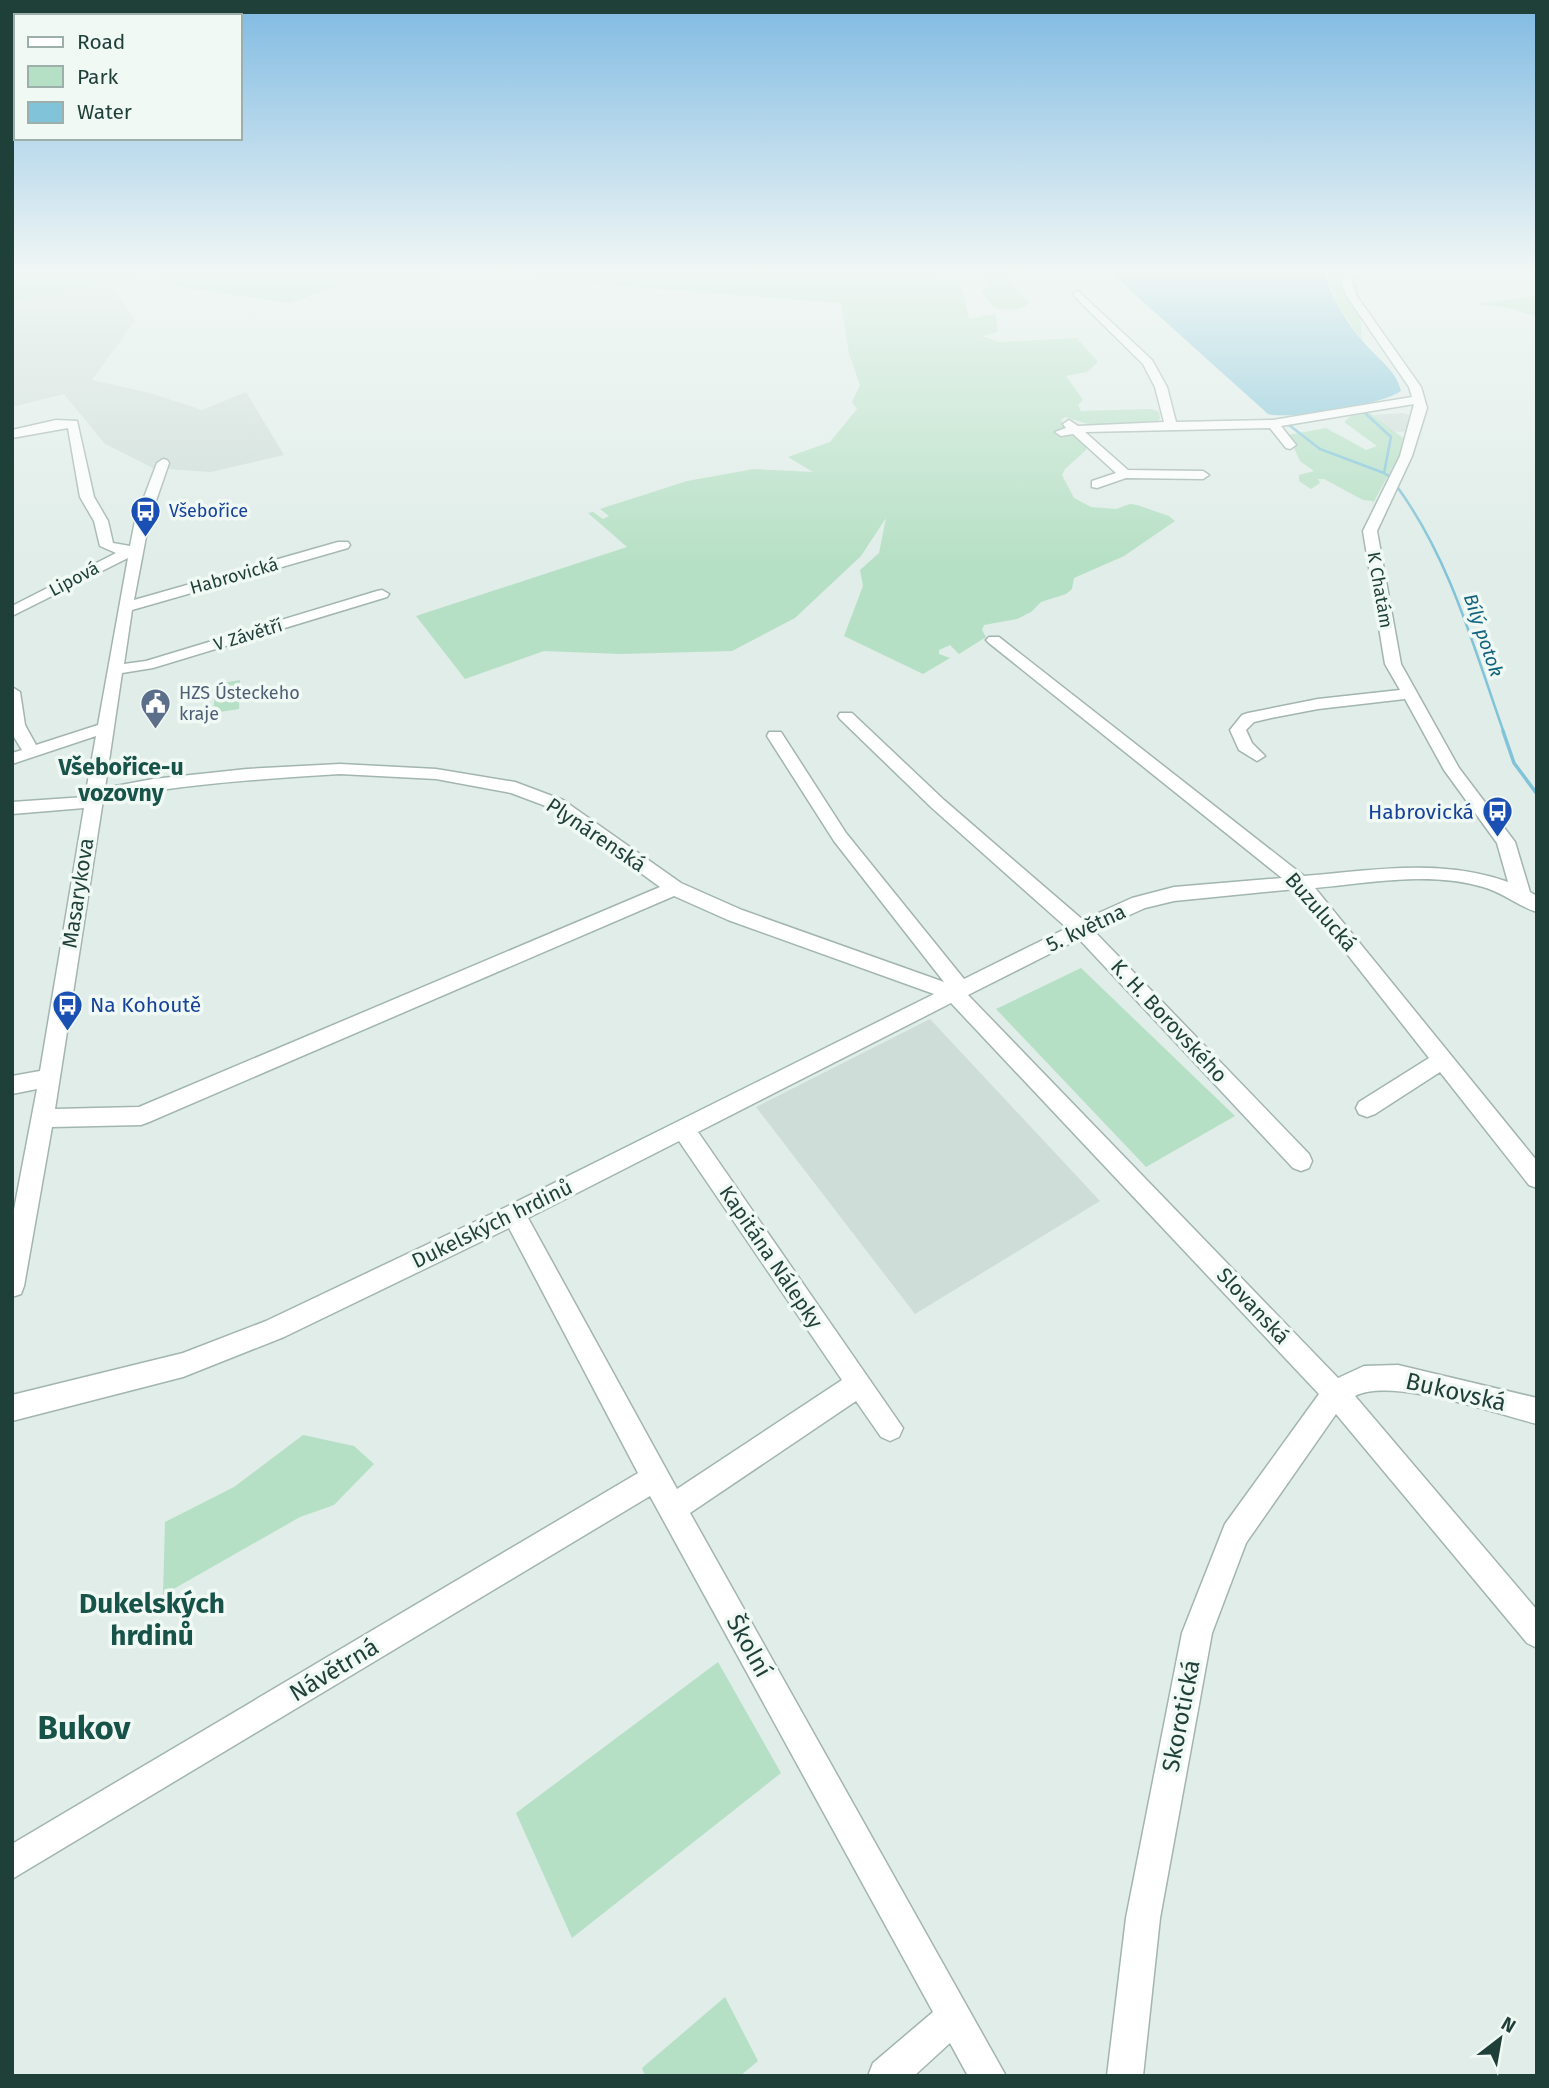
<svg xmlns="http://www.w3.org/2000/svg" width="1549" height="2088" font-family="'Fira Sans',sans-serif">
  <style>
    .built { fill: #ceddd7 }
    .green { fill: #b6e0c5 }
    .water { fill: #81c3d8 }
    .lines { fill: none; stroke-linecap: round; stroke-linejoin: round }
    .stream-far1 { stroke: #81c3d8; stroke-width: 2.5 }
    .stream { stroke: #81c3d8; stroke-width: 3.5 }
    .minor-casing { stroke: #a2b5b0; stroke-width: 3 }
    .minor { fill: #fff; fill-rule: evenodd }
    .labels { text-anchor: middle; stroke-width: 7; stroke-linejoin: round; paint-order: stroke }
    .far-transit-label { font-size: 18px; fill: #164399; stroke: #f1f9f5; text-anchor: start }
    .far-street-label { font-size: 18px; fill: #1f3f39; stroke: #f1f9f5 }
    .far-service-label { font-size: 18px; fill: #4e5e75; stroke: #f1f9f5; text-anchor: start }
    .far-water-label { font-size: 19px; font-style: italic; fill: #126581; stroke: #f1f9f5 }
    .transit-label { font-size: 21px; fill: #164399; stroke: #f1f9f5; text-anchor: end }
    .street-label { font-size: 21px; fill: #1f3f39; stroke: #f1f9f5 }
    .neighbourhood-label { font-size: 23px; font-weight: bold; fill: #18534a; stroke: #f1f9f5 }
    .near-street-label { font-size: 24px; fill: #1f3f39; stroke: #f1f9f5 }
    .near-neighbourhood-label { font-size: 28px; font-weight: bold; fill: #18534a; stroke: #f1f9f5 }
    .near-district-label { font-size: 33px; font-weight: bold; fill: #18534a; stroke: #f1f9f5 }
  </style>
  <rect width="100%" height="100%" fill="#e0ede8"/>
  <!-- built -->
  <path class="built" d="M99,285L114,289L135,321L92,380L150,393L202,410L246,392L284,455L211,472L153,468L105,444L64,394L12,407V302Z
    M1403,413L1409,415L1406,431L1400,432L1391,431L1373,415Z
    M930,1019L1100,1201L915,1314L756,1107Z"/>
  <!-- green -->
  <path class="green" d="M12,271H1051L1050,275L1012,279V284L1029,303C1022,311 1004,312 994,307L981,292L990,285L983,280L928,276L961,284L969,319L995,314L998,332L982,336L1000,342L1077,338L1098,362L1087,372L1066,376L1083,400L1078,405L1081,411L1152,409L1159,412L1160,419L1157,421L1091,425L1065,417L1061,420L1065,427L1054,432L1057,435L1077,436L1086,445V450L1065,469L1062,475L1074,498L1091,507L1116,509L1130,504L1137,505L1169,516L1175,521L1124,556L1074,578L1072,589L1066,594L1041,602L1031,612L1017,619L984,625L982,630L986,637L959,654L950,645L939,650V654L950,658L923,674L844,636L863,586L860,570L879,553L886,518L861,556L795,618L732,651L620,654L544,651L465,679L416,616L627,547L588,513L593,512L603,519L609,516L600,509L687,481L754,469L813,472L788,457L830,442L857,409L852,402L860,385L849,354L841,303L488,276L414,282L356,281L289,303L194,289L150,278L99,285L12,302Z
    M1325,271H1357L1362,340L1339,307Z
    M1537,296V317L1509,308L1476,304Z
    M1367,411L1403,438L1400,454L1372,505L1373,501L1363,500L1324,479H1318L1320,483L1311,489L1299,481V475L1314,471L1300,461L1288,435L1326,428L1366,450L1377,446L1344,422L1354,413Z
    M240,680L239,709L213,713L216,684Z
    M1081,968L1235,1116L1146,1167L996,1009Z
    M303,1435L354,1446L374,1464L334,1505L300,1517L163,1595L165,1522L234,1487Z
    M718,1662L781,1773L572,1938L516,1813Z
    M725,1997L758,2061L740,2076H645L642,2068Z"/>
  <!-- water -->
  <path class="water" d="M1109,271H1325C1329,295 1346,321 1361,339C1373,355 1397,370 1401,391C1381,405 1293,420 1268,414Z"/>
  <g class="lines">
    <!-- stream-far1 -->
    <path class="stream-far1" d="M1365,413L1391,437L1384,473L1390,477
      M1289,425L1320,449L1384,473
      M1398,488C1451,561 1474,649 1504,733"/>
    <!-- stream -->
    <path class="stream" d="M1503,731L1514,763L1537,794"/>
    <defs>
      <path id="minor" d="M1346,271H1356L1351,280L1356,295L1421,387L1427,408L1412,456L1377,531L1401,664L1459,768L1515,842L1530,892L1537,896V912C1518,906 1502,892 1483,887C1429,871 1370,883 1315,888L1537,1161V1188L1529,1185L1440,1072L1375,1114L1367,1117L1359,1114L1356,1108L1359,1102L1429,1058L1296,889L1174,901L1145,908L1094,931L1309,1154L1312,1161L1309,1168L1301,1171L1293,1168L1079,939L968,995L1338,1378L1364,1366L1398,1365L1537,1398V1424C1494,1413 1392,1377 1355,1396L1537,1610V1648L1527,1643L1336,1414L1246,1543L1212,1633L1160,1918L1143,2076H1107L1126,1918L1182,1633L1225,1524L1319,1394L951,1003L698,1132L903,1428L899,1437L890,1441L881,1437L856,1401L690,1513L1006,2076H968L950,2043L914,2076H868L873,2063L933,2012L650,1496L12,1879V1844L638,1473L509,1228L284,1337L183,1377L12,1421V1395L183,1353L266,1321L506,1207L934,994L728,920L674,896L149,1122L141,1125L52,1127L24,1286L21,1294L12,1297V1220L37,1089L12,1094V1076L40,1071L84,808L12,814V802L85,797L96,736L12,764V753L22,750L12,734V687L20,692L25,725L36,745L98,725L128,558L12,616V606L116,553L100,546L94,521L80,497L68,428L12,438V430L56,420L77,421L94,497L108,521L113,543L130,546L135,521L157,463L163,459L167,460L169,463L149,521L134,600L338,542H348L350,545L348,548L132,610L124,664L146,661L377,591L382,590L389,594L387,597L153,668L122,673L105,788L153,779L247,769L340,764L436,769L515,782L563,800L681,883L742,910L944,982L834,841L767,736L769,732H781L846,833L964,979L1067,928L932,808L840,719L838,716L840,713H852L944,800L1083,920L1132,898L1174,887L1282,878L989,643L986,640L989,637H999L1304,876C1373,870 1442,858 1508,882L1497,843L1444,770L1405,699L1318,709L1271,718L1254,722L1246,730L1252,743L1265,756L1257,761L1239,750L1230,730L1242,715L1248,713L1318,699L1400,690L1385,664L1363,531L1400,456L1414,404L1281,426L1296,445L1290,449L1286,448L1270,428L1085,432L1128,470L1203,471L1209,475L1203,479L1126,478L1097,488L1092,487V481L1116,473L1073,434L1061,436L1055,432L1066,428L1063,424L1069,420L1078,426L1164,422L1155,387L1143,364L1074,296L1073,294L1078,291L1152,360L1167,387L1176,422L1273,420L1412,397L1409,387L1346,295L1341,280ZM340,774L436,779L511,793L551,808L660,887L139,1107L55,1109L103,800C181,784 260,779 340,774ZM679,1141L842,1380L677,1489L528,1218Z"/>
    </defs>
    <!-- minor casing -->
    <use href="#minor" class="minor-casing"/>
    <!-- minor -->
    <use href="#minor" class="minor"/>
  </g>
  <!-- sky -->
  <linearGradient id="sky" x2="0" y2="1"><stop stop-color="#7fbae2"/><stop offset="0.48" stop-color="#f1f7f5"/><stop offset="1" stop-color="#f1f7f5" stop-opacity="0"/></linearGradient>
  <rect width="1549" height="564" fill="url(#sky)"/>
  <!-- icons -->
  <defs>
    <symbol id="bus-pin" viewBox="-11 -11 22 30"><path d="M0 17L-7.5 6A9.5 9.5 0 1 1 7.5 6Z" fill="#1a4fb4" stroke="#f1f9f5"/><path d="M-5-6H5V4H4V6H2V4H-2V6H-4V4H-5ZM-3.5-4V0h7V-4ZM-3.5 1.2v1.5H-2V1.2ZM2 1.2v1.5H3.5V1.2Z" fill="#fff"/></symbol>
    <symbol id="civic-pin" viewBox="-11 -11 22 30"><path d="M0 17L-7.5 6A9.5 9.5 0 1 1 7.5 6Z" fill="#5c6f8a" stroke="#f1f9f5"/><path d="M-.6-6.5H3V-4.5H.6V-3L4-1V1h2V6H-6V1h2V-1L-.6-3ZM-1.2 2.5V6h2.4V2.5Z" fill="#fff"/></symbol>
  </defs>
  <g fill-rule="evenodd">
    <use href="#bus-pin" x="128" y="494" width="35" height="47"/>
    <use href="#civic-pin" x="138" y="686" width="35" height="47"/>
    <use href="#bus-pin" x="1480" y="794" width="35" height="47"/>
    <use href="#bus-pin" x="50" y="988" width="35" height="47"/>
  </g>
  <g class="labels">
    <!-- far-transit labels -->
    <g class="far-transit-label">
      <text x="169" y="517">Všebořice</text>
    </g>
    <!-- far-street labels -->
    <g class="far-street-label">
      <text transform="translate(234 576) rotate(-16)" y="6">Habrovická</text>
      <text transform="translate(74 579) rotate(-28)" y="6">Lipová</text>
      <text transform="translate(1380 590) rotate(80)" y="6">K Chatám</text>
      <text transform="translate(248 635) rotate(-17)" y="6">V Závětří</text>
    </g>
    <!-- far-service labels -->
    <g class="far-service-label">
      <text x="179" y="699">HZS Ústeckeho<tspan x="179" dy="21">kraje</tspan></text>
    </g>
    <!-- far-water labels -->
    <g class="far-water-label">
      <text transform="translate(1484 635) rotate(71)" y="7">Bílý potok</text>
    </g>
    <!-- transit labels -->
    <g class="transit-label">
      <text x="1474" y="819">Habrovická</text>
      <text x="90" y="1012" text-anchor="start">Na Kohoutě</text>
    </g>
    <!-- street labels -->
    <g class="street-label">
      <text transform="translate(596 835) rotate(34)" y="7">Plynárenská</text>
      <text transform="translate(78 893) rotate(-81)" y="7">Masarykova</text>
      <text transform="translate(1321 912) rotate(49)" y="7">Buzulucká</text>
      <text transform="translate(1086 928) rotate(-25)" y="7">5. května</text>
      <text transform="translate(1169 1021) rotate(47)" y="7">K. H. Borovského</text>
      <text transform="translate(492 1224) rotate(-26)" y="7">Dukelských hrdinů</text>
      <text transform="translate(771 1257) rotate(56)" y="7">Kapitána Nálepky</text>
      <text transform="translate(1253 1306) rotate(47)" y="7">Slovanská</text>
    </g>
    <!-- neighbourhood labels -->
    <g class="neighbourhood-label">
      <text x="121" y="775">Všebořice-u<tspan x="121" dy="26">vozovny</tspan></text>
    </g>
    <!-- near-street labels -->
    <g class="near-street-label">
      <text transform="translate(1456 1392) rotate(13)" y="8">Bukovská</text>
      <text transform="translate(749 1646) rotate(61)" y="8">Školní</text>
      <text transform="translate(334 1670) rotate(-31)" y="8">Návětrná</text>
      <text transform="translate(1181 1716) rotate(-79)" y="8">Skorotická</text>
    </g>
    <!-- near-neighbourhood labels -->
    <g class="near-neighbourhood-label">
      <text x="152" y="1613">Dukelských<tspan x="152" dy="32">hrdinů</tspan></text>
    </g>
    <!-- near-district labels -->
    <g class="near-district-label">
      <text x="84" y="1739">Bukov</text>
    </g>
  </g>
  <!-- border -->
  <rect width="1549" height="2088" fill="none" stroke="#1f3f39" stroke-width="28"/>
  <!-- legend -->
  <rect x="14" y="14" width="228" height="126" fill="#f1f9f5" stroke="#9dafaa" stroke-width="2"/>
  <rect x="28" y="37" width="35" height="10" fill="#ffffff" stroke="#9dafaa" stroke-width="2"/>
  <text x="77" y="49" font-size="21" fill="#1f3f39">Road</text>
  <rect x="28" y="66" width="35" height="21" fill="#b6e0c5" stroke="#9dafaa" stroke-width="2"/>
  <text x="77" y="84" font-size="21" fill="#1f3f39">Park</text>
  <rect x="28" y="102" width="35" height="21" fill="#81c3d8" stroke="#9dafaa" stroke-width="2"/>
  <text x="77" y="119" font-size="21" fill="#1f3f39">Water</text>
  <!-- north arrow -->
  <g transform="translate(1500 2039) rotate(31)" stroke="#f1f9f5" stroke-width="5" paint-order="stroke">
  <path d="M0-5L12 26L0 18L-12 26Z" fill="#1f3f39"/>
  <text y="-10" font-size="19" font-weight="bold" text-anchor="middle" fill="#1f3f39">N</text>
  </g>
</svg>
